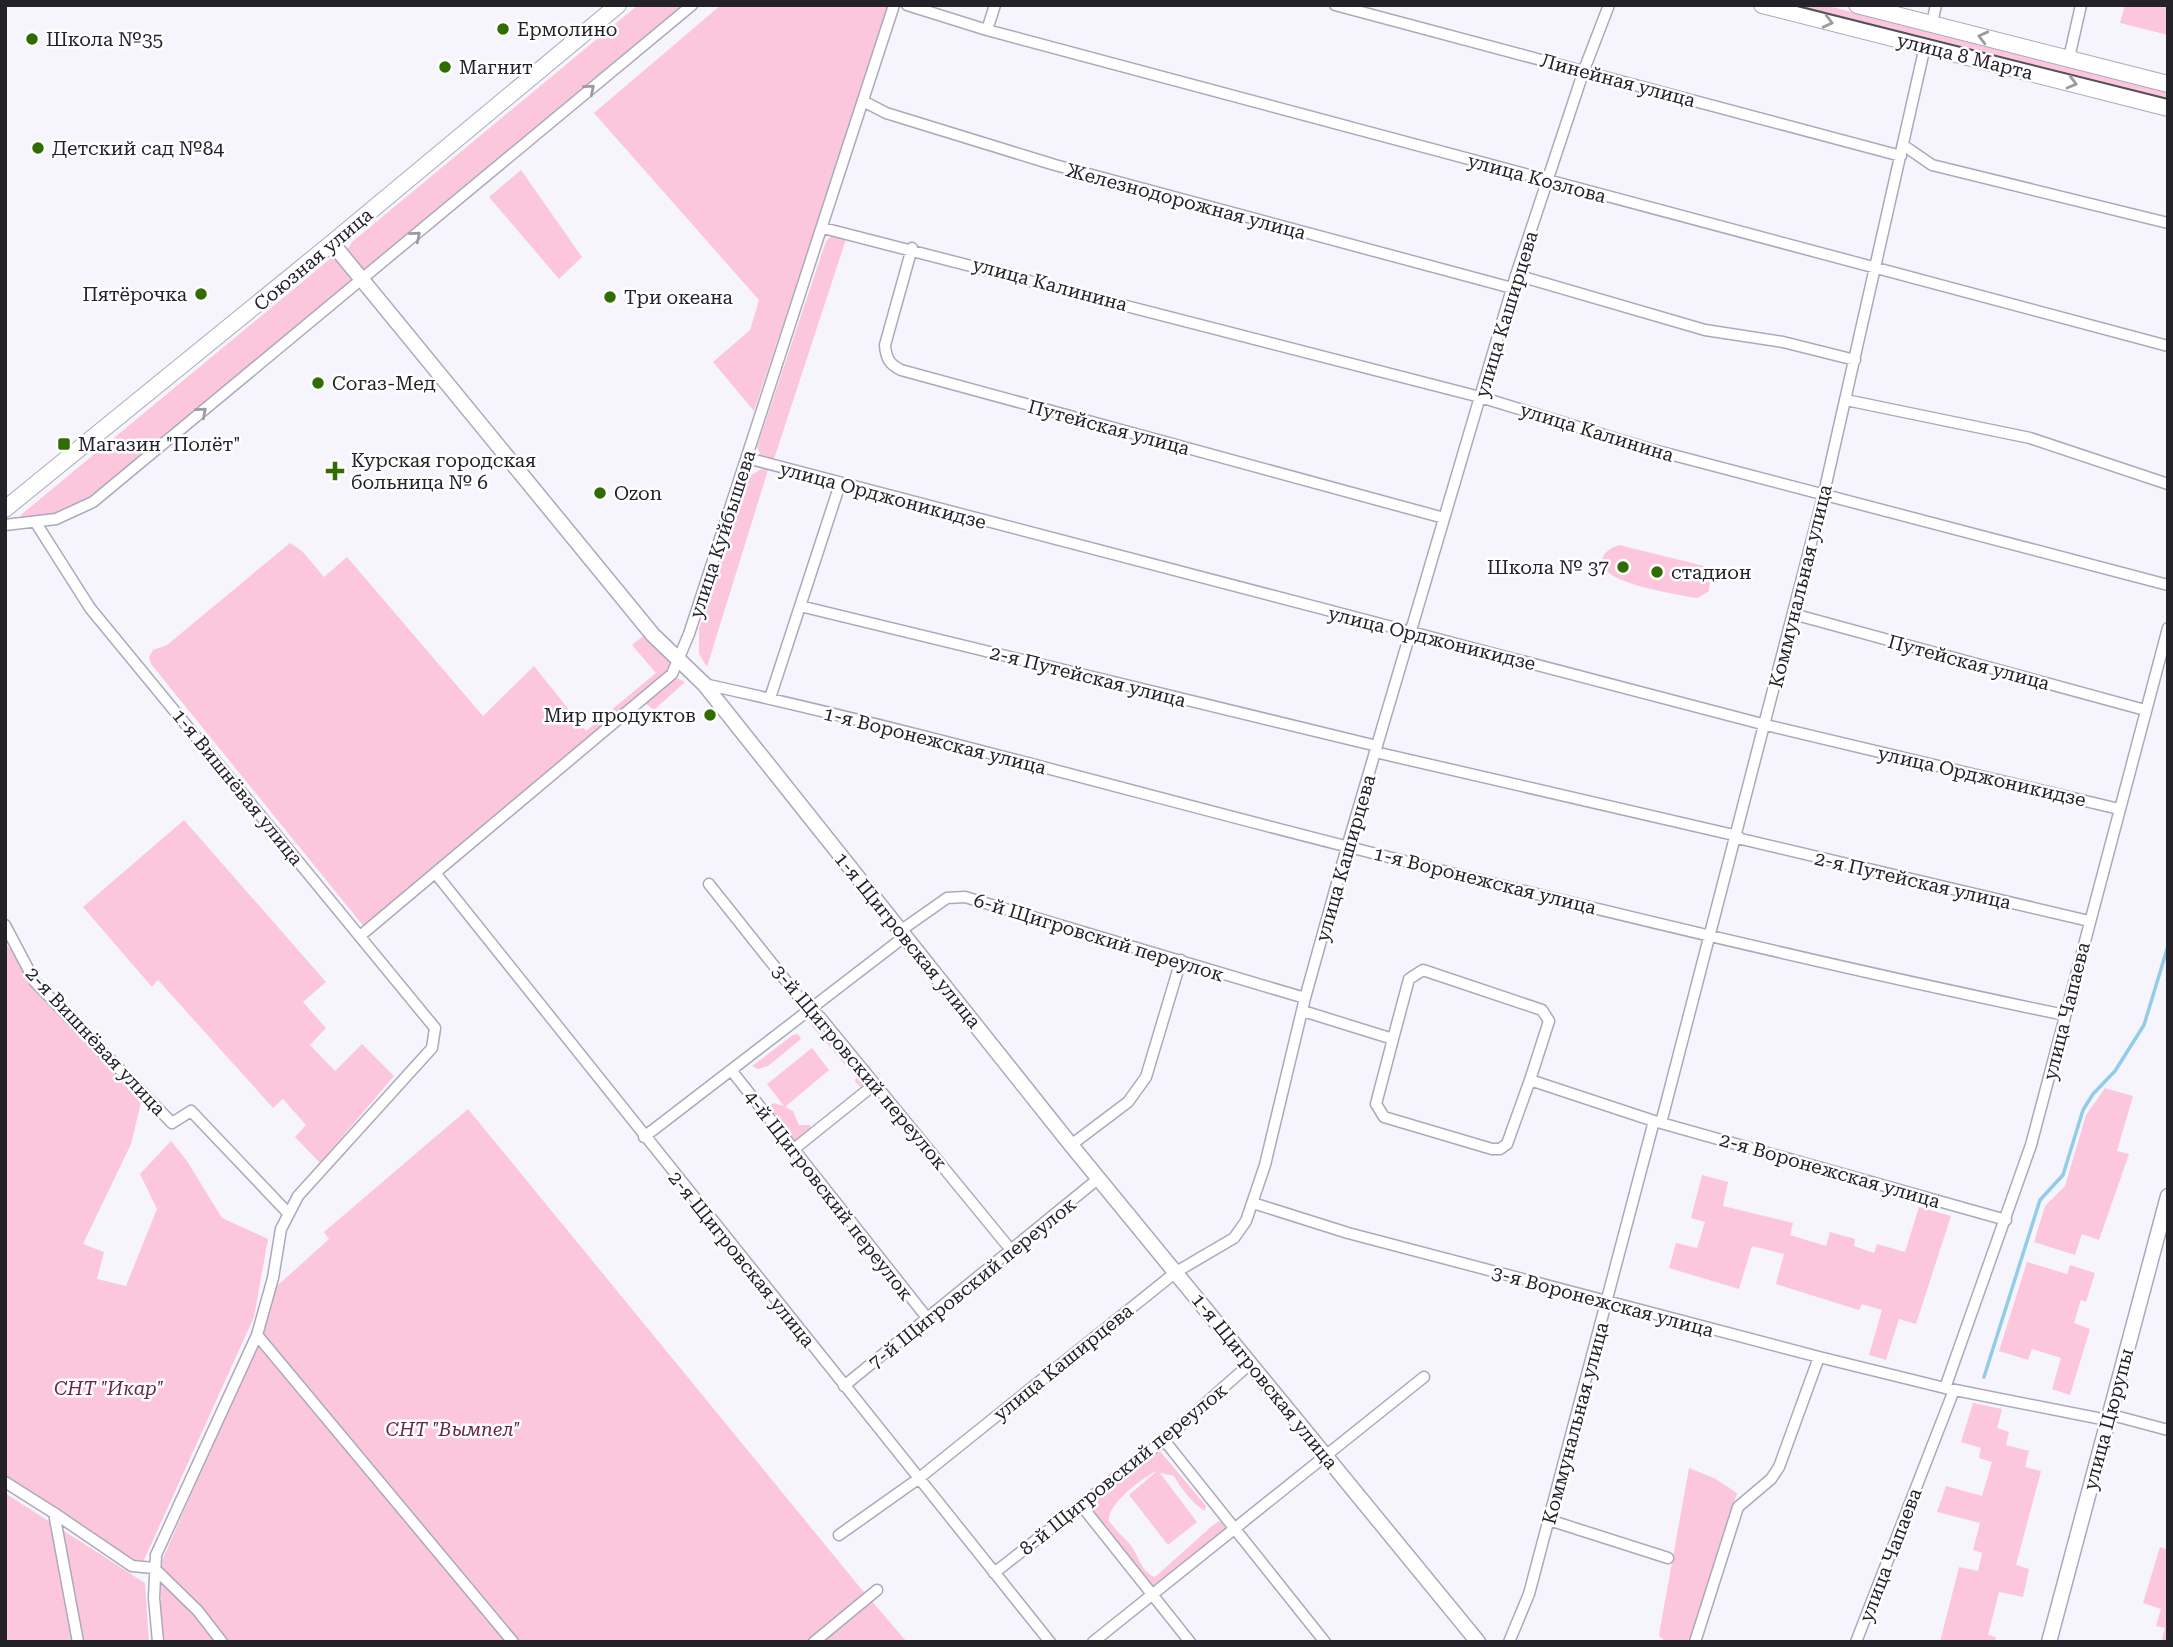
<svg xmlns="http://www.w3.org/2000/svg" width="2173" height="1647" font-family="'Roboto Serif',serif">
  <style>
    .green { fill: #fcc7dc }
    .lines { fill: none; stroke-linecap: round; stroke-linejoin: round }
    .stream { stroke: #91cde9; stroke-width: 3.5 }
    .street-casing { stroke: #aba9bd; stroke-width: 13 }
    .secondary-casing { stroke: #aba9bd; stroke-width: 17 }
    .primary-casing { stroke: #aba9bd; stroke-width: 18 }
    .street { stroke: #fff; stroke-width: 10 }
    .secondary { stroke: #fff; stroke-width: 14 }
    .primary { stroke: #fff; stroke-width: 16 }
    .tram { stroke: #525158; stroke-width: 2 }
    .oneway { stroke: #9c9c9f }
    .poi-dot { fill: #306d00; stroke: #fff; stroke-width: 2.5 }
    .labels { text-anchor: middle; stroke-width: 5; stroke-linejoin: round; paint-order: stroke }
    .poi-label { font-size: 19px; fill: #232229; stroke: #fff; text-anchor: start }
    .street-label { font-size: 19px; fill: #232229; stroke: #fff }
    .park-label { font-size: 19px; font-style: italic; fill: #692647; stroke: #fff }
  </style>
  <rect width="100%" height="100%" fill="#f6f5fd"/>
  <!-- green -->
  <path class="green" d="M638,5H682L364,269L346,252L352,242Z
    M721,5H890L754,411L713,362L750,330L759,300L594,113Z
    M1787,5H1824L2168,92V101Z
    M2125,5H2168V35L2120,23Z
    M521,170L582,257L559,279L489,197Z
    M834,234L847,236L773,462L761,456L757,447L826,241Z
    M330,259H336L352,281L85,503L69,510L19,520L22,514Z
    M761,469L768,470L707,667L699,654V629L747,478Z
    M290,543L302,551L324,577L347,557L483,716L534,666L586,731L656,673L632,645L643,636L669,659L670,669L365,928L151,664L149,657L153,650L167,645Z
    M1619,545L1704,566L1710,577L1709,591L1698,598L1690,597C1672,593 1597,583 1602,559C1605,551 1611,548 1619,545Z
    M677,678L685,682L654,710L645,703Z
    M184,820L326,982L303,1002L326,1028L310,1045L335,1071L362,1044L394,1076L320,1163L295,1137L306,1125L283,1099L273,1108L158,980L152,987L83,907Z
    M5,943L142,1098L131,1144L83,1244L104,1252L97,1279L126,1286L157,1209L140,1174L171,1141L187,1161L222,1218L268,1239L254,1317L144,1560L137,1564L5,1479Z
    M814,1022L868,1083V1087L863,1089L855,1082L856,1077L811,1025Z
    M798,1034L801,1039L768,1066L758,1069L752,1066L793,1035Z
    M812,1048L829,1070L785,1107L793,1111L799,1125H810L812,1132L797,1144L791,1142L766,1110L773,1103L784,1106L767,1084Z
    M2105,1088L2133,1096L2117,1151L2129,1154L2099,1240L2082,1234L2075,1255L2034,1242L2045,1206L2065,1186L2086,1115Z
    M468,1109L858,1585L907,1642H162L160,1565L259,1340L277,1286L329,1239L324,1232Z
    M1702,1175L1728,1182L1723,1206L1793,1223L1790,1235L1826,1246L1830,1232L1855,1239L1854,1246L1874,1253L1877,1244L1905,1252L1919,1207L1951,1216L1916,1324L1899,1319L1886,1360L1869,1355L1882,1310L1862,1304L1859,1310L1776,1284L1784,1254L1752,1246L1739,1289L1669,1268L1676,1243L1697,1248L1705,1222L1691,1218Z
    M2027,1262L2067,1274L2070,1265L2095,1273L2086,1302L2081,1300L2074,1323L2090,1329L2070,1395L2052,1389L2061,1358L2032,1349L2028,1360L1999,1351Z
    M1973,1403L2002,1409L1997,1428L2009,1432L2006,1445L2029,1451L2025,1467L2041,1471L2016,1565L2029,1569L2023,1597L1999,1592L1988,1635L1996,1637L1995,1642H1940L1959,1567L1978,1571L1982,1553L1973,1550L1980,1523L1937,1512L1946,1486L1982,1496L1992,1462L1979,1458L1981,1448L1961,1442Z
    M1160,1451L1206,1506L1205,1511C1192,1503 1182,1490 1174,1476L1160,1473L1197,1522L1168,1545L1129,1495L1157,1471C1143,1477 1107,1504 1109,1521C1115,1529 1121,1535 1128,1542C1138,1552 1140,1572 1155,1577L1213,1525L1220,1521L1226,1528L1155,1587L1148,1586L1092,1512V1507L1098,1499Z
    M1689,1468L1716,1479L1737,1493L1689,1642H1666L1659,1636L1660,1629Z
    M5,1493L145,1583L149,1642H5Z
    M2160,1547L2168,1550V1642H2161L2165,1628L2156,1626L2161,1609L2143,1603Z"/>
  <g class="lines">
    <!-- stream -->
    <path class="stream" d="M1984,1377L2040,1200L2063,1175L2083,1110L2093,1094L2115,1071L2144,1025L2168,946"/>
    <defs>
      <path id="street" d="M907,5L987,30L2168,346
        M1335,5L1901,156
        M1932,23L1936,5
        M987,30L995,5
        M2069,58L2081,5
        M863,101L886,113L1055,165L1512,288
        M1903,145L1932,165L2168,223
        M823,228L1480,397L1650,449L2168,585
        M912,248L885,345C886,358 889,364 901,370L1444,518
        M1516,275L1705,330L1783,342L1855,360
        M1846,400L2030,438L2168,484
        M747,458L1766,725L2119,809
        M36,523L90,608L435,1028L432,1048L298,1196L281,1229L273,1278L257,1335L156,1555L154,1598L158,1642
        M5,525L56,519L93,502L692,5
        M800,606L1377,746
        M1793,614L2145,710
        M704,684C919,731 1132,792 1345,846C1584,907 1824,965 2065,1015
        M770,698L840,484
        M1375,752L1738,836
        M1737,838L2089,921
        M436,874L1050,1642
        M709,884L802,1001L820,1017L1011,1250
        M5,925L35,982L172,1123L191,1111L288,1213
        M900,931L947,898L965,897L1305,998
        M360,936L672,674L689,634L894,5
        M1303,1011L1393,1039L1409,979L1423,970L1542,1010L1549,1021L1530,1080
        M1393,1039L1376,1104L1384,1117L1492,1149H1500L1507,1144L1530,1080L1654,1121L2006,1220
        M731,1070L928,1319
        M1661,1123L1824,493L1925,46
        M644,1137L904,937
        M1071,1145L1128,1102L1146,1077L1181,960
        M794,1149L875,1084
        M1253,1203L1348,1233L1819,1357L1945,1388L2107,1420
        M257,1335L513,1642
        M844,1386L1099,1178
        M1945,1388L2031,1145L2168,628
        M2108,1414L2168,1430
        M1164,1440L1325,1642
        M5,1482L54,1513L78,1642
        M1081,1505L1190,1642
        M54,1513L132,1566L154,1568L198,1611L222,1642
        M1549,1520L1668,1558
        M839,1535L918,1479L1176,1272L1234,1238L1246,1221L1265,1165L1305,998L1347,847L1516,275L1584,70L1609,5
        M994,1573L1164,1440L1251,1363
        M814,1642L877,1590
        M1093,1642L1424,1377
        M1509,1642L1529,1594L1654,1121
        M1695,1642L1738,1507L1771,1479L1779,1467L1819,1357
        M1856,1642L1954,1390"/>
      <path id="secondary" d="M332,243L653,635L704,684L1071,1145L1478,1642
        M2049,1642L2168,1196"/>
      <path id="primary" d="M1762,5L2168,108
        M1857,5L2168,84
        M5,509L332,243L618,5"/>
    </defs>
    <!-- street casing -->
    <use href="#street" class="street-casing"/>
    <!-- secondary casing -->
    <use href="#secondary" class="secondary-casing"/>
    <!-- primary casing -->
    <use href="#primary" class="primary-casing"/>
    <!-- street -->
    <use href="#street" class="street"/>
    <!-- secondary -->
    <use href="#secondary" class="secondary"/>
    <!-- primary -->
    <use href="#primary" class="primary"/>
    <!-- tram -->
    <path class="tram" d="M1793,5L2168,99"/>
  </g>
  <!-- one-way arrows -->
  <defs><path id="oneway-chevron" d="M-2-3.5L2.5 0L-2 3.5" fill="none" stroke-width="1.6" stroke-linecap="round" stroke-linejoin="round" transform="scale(1.75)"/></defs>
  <g class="oneway">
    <use href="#oneway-chevron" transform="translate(1828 22) rotate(14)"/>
    <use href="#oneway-chevron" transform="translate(1983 37) rotate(-166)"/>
    <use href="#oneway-chevron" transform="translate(2072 83) rotate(15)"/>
    <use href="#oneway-chevron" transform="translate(590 89) rotate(-40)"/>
    <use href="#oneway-chevron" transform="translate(416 236) rotate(-40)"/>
    <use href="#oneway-chevron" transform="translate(202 412) rotate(-40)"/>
  </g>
  <!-- markers -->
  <g class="poi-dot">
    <circle cx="503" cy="29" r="7"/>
    <circle cx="32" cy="39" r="7"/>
    <circle cx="445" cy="67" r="7"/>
    <circle cx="38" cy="148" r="7"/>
    <circle cx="201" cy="294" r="7"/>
    <circle cx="610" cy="297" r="7"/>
    <circle cx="318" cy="383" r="7"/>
    <rect x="57" y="437" width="14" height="14" rx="3.5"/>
    <path d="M331.5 460.5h7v7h7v7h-7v7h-7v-7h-7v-7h7z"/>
    <circle cx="600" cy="493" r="7"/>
    <circle cx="1623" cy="567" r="7"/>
    <circle cx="1657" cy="572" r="7"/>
    <circle cx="710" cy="715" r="7"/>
  </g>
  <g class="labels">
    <!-- poi labels -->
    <g class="poi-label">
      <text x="517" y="36">Ермолино</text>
      <text x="46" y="46">Школа №35</text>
      <text x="459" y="74">Магнит</text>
      <text x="52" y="155">Детский сад №84</text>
      <text x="187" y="301" text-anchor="end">Пятёрочка</text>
      <text x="624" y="304">Три океана</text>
      <text x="332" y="390">Согаз-Мед</text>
      <text x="78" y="451">Магазин "Полёт"</text>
      <text x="351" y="467">Курская городская<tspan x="351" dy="22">больница № 6</tspan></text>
      <text x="614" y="500">Ozon</text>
      <text x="1609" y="574" text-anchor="end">Школа № 37</text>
      <text x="1671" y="579">стадион</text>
      <text x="696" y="722" text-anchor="end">Мир продуктов</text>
    </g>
    <!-- street labels -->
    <g class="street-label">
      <text transform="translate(1965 56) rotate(14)" y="7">улица 8 Марта</text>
      <text transform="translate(1618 80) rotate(15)" y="7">Линейная улица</text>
      <text transform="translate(1537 178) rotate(15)" y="7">улица Козлова</text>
      <text transform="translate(1186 201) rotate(15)" y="7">Железнодорожная улица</text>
      <text transform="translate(313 259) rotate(-40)" y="7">Союзная улица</text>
      <text transform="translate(1050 284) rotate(15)" y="7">улица Калинина</text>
      <text transform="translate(1506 314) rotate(-73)" y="7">улица Каширцева</text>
      <text transform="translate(1109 427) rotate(15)" y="7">Путейская улица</text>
      <text transform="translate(1597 432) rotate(17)" y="7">улица Калинина</text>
      <text transform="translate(883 495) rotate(15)" y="7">улица Орджоникидзе</text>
      <text transform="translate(722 534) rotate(-72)" y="7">улица Куйбышева</text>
      <text transform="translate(1800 586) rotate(-76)" y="7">Коммунальная улица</text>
      <text transform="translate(1432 638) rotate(14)" y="7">улица Орджоникидзе</text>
      <text transform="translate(1969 662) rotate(15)" y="7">Путейская улица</text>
      <text transform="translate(1088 676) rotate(14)" y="7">2-я Путейская улица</text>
      <text transform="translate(935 740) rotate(14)" y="7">1-я Воронежская улица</text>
      <text transform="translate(1982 776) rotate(13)" y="7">улица Орджоникидзе</text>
      <text transform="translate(238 787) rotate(51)" y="7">1-я Вишнёвая улица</text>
      <text transform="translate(1345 858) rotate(-74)" y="7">улица Каширцева</text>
      <text transform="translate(1485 880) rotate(14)" y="7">1-я Воронежская улица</text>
      <text transform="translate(1913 880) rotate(13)" y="7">2-я Путейская улица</text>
      <text transform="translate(1099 937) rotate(17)" y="7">6-й Щигровский переулок</text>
      <text transform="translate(908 940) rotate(51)" y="7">1-я Щигровская улица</text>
      <text transform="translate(2066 1011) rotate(-76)" y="7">улица Чапаева</text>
      <text transform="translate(96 1041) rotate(47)" y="7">2-я Вишнёвая улица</text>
      <text transform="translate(860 1067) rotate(50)" y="7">3-й Щигровский переулок</text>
      <text transform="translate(1830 1170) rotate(16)" y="7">2-я Воронежская улица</text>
      <text transform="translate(829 1195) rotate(52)" y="7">4-й Щигровский переулок</text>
      <text transform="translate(742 1259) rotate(51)" y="7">2-я Щигровская улица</text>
      <text transform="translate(972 1283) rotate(-39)" y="7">7-й Щигровский переулок</text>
      <text transform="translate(1603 1301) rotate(15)" y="7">3-я Воронежская улица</text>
      <text transform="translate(1063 1362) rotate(-39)" y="7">улица Каширцева</text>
      <text transform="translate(1265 1381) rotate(51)" y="7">1-я Щигровская улица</text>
      <text transform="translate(2108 1419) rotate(-75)" y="7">улица Цюрупы</text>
      <text transform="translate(1575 1423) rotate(-75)" y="7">Коммунальная улица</text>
      <text transform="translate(1123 1469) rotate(-39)" y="7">8-й Щигровский переулок</text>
      <text transform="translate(1890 1555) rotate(-69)" y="7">улица Чапаева</text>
    </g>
    <!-- park labels -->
    <g class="park-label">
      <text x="109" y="1395">СНТ "Икар"</text>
      <text x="453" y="1436">СНТ "Вымпел"</text>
    </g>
  </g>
  <!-- border -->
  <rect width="2173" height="1647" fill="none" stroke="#232229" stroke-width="14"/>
</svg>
